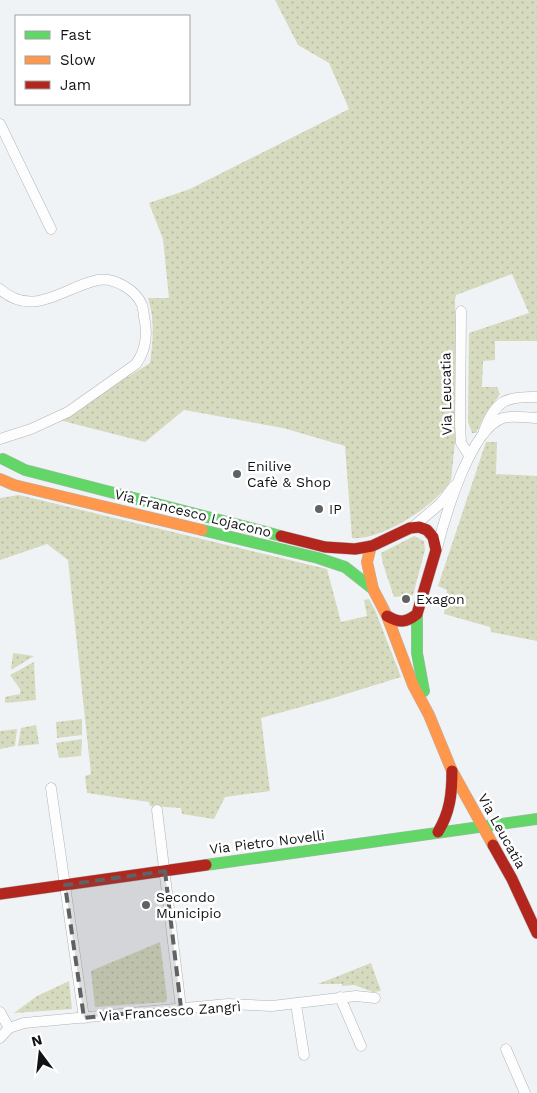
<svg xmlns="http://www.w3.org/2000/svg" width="537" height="1093" font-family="'Work Sans',sans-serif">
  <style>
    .grass { fill: url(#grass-dots) }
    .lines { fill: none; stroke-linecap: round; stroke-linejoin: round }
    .street-casing { stroke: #b1b4b5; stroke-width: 11 }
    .fast-casing { stroke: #b1b4b5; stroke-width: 12 }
    .slow-casing { stroke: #b1b4b5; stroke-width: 12 }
    .jam-casing { stroke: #b1b4b5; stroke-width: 12 }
    .street { stroke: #fdfdfe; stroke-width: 10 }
    .fast { stroke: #63d668; stroke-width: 11 }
    .slow { stroke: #ff974d; stroke-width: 11 }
    .jam { stroke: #b3261e; stroke-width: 11 }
    .marked { fill: #5f6163; fill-opacity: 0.2; stroke: #5f6163; stroke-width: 4; stroke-dasharray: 10 6; stroke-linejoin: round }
    .poi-dot { fill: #5f6163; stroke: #fff; stroke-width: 2 }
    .labels { text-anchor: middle; stroke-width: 5; stroke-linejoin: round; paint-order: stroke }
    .street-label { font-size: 14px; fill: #111315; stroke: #fff }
    .poi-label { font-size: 14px; fill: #111315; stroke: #fff; text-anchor: start }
  </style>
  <defs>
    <pattern id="grass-dots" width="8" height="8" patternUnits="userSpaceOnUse" patternTransform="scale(1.25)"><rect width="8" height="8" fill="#d6dabf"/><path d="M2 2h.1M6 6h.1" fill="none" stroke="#b7baa3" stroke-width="1.8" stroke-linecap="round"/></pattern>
  </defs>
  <rect width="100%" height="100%" fill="#f0f3f5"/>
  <!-- grass -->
  <path class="grass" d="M275,0H537V341H495V360L483,361L482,387H497L500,394L486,413L476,433H472L468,422L469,333L529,313L512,274L456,295L455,300L457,423L451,480C437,505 381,541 352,538L345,446L283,428L184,410L145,442L59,420L150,363C153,341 155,320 148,298H169L163,239L149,203L190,189L349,109L329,63L298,45Z
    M486,442H497L496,474L537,476V641L491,632L490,627L444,614L447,590L438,586Z
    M19,495L327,569L341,622L367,616L364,600L369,599L375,610L401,677L330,699L261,718L270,791L225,797L214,819L182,814L181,808L150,806L149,802L87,793L85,776L91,774L68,560L47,544L0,560V498Z
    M414,536L424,541L425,550L413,595L394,597L383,564L381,553Z
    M13,653L34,656L11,670Z
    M34,662L36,700L5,703V697L20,694V689L10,675Z
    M82,719V735L57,738L56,722Z
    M36,725L39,744L18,746L21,728Z
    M17,729L15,746L0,749V731Z
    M82,739L81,756L59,758L56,743Z
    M160,942L167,998L166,1002L95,1007L91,971Z
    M371,963L381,991L373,992L354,985L342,986V984H318Z
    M69,981L72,1009L14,1013L37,996Z"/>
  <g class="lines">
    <defs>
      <path id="street" d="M0,124L51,229
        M0,289C33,319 64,287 98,280C114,277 136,290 142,305C143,309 144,313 144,317C148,334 146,350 136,364L68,412L31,429L0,439
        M461,311L460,424L461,443L469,455
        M484,431C495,401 505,396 537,397
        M414,526L441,503L454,486
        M437,548C445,517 470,429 503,418C513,415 526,418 537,418
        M51,788L84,1018
        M157,810L181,1008
        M340,997L361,1046
        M296,1004L304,1055
        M0,1012L9,1028
        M0,1038L9,1028L24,1023L228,1004L272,1006L356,996L375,998
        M506,1049L525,1093"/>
      <path id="fast" d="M3,459L25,470L281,536
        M202,530L318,558L345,567L373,589
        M417,614V653L424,691
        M206,865L537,819"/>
      <path id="slow" d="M0,479L14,485L202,530
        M371,546L367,562L373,589L387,616L413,685L429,715L452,771L493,845"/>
      <path id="jam" d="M281,536L325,547L355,549L372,546L410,528L419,527L427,530L433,537L436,550L417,614C406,623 399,623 387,616
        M438,832C450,812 452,794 452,771
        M493,845L512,879L537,933
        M0,894L206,865"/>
    </defs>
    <!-- street casing -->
    <use href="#street" class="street-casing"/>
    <!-- fast casing -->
    <use href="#fast" class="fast-casing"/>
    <!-- slow casing -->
    <use href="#slow" class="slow-casing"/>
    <!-- jam casing -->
    <use href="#jam" class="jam-casing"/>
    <!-- street -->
    <use href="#street" class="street"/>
    <!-- fast -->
    <use href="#fast" class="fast"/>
    <!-- slow -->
    <use href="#slow" class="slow"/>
    <!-- jam -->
    <use href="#jam" class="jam"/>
  </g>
  <!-- marked area -->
  <path class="marked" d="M165,871L181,1008L84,1018L65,885Z"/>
  <!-- markers -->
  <g class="poi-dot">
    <circle cx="237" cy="474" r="5"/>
    <circle cx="319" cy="509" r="5"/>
    <circle cx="406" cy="599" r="5"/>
    <circle cx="146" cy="905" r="5"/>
  </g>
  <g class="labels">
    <!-- street labels -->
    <g class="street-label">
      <text transform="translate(446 394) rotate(-91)" y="5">Via Leucatia</text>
      <text transform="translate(193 513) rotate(14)" y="5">Via Francesco Lojacono</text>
      <text transform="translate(502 831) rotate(61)" y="5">Via Leucatia</text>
      <text transform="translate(267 842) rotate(-7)" y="5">Via Pietro Novelli</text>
      <text transform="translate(170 1011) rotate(-4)" y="5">Via Francesco Zangrì</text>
    </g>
    <!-- poi labels -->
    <g class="poi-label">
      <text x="247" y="471">Enilive<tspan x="247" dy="16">Cafè &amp; Shop</tspan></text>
      <text x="329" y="514">IP</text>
      <text x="416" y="604">Exagon</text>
      <text x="156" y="902">Secondo<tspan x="156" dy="16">Municipio</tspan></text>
    </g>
  </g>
  <!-- legend -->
  <rect x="15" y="15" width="175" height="90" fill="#ffffff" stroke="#a0a1a1"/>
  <rect x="25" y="31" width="25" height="8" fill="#63d668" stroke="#a0a1a1"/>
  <text x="60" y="40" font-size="15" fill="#111315">Fast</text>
  <rect x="25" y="56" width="25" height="8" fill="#ff974d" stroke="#a0a1a1"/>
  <text x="60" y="65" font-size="15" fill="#111315">Slow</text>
  <rect x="25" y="81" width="25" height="8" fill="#b3261e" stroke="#a0a1a1"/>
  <text x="60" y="90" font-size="15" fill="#111315">Jam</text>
  <!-- north arrow -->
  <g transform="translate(40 1053) rotate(345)" stroke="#ffffff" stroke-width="4" paint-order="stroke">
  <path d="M0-4L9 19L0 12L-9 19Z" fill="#111315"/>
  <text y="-8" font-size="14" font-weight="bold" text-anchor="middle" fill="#111315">N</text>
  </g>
</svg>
